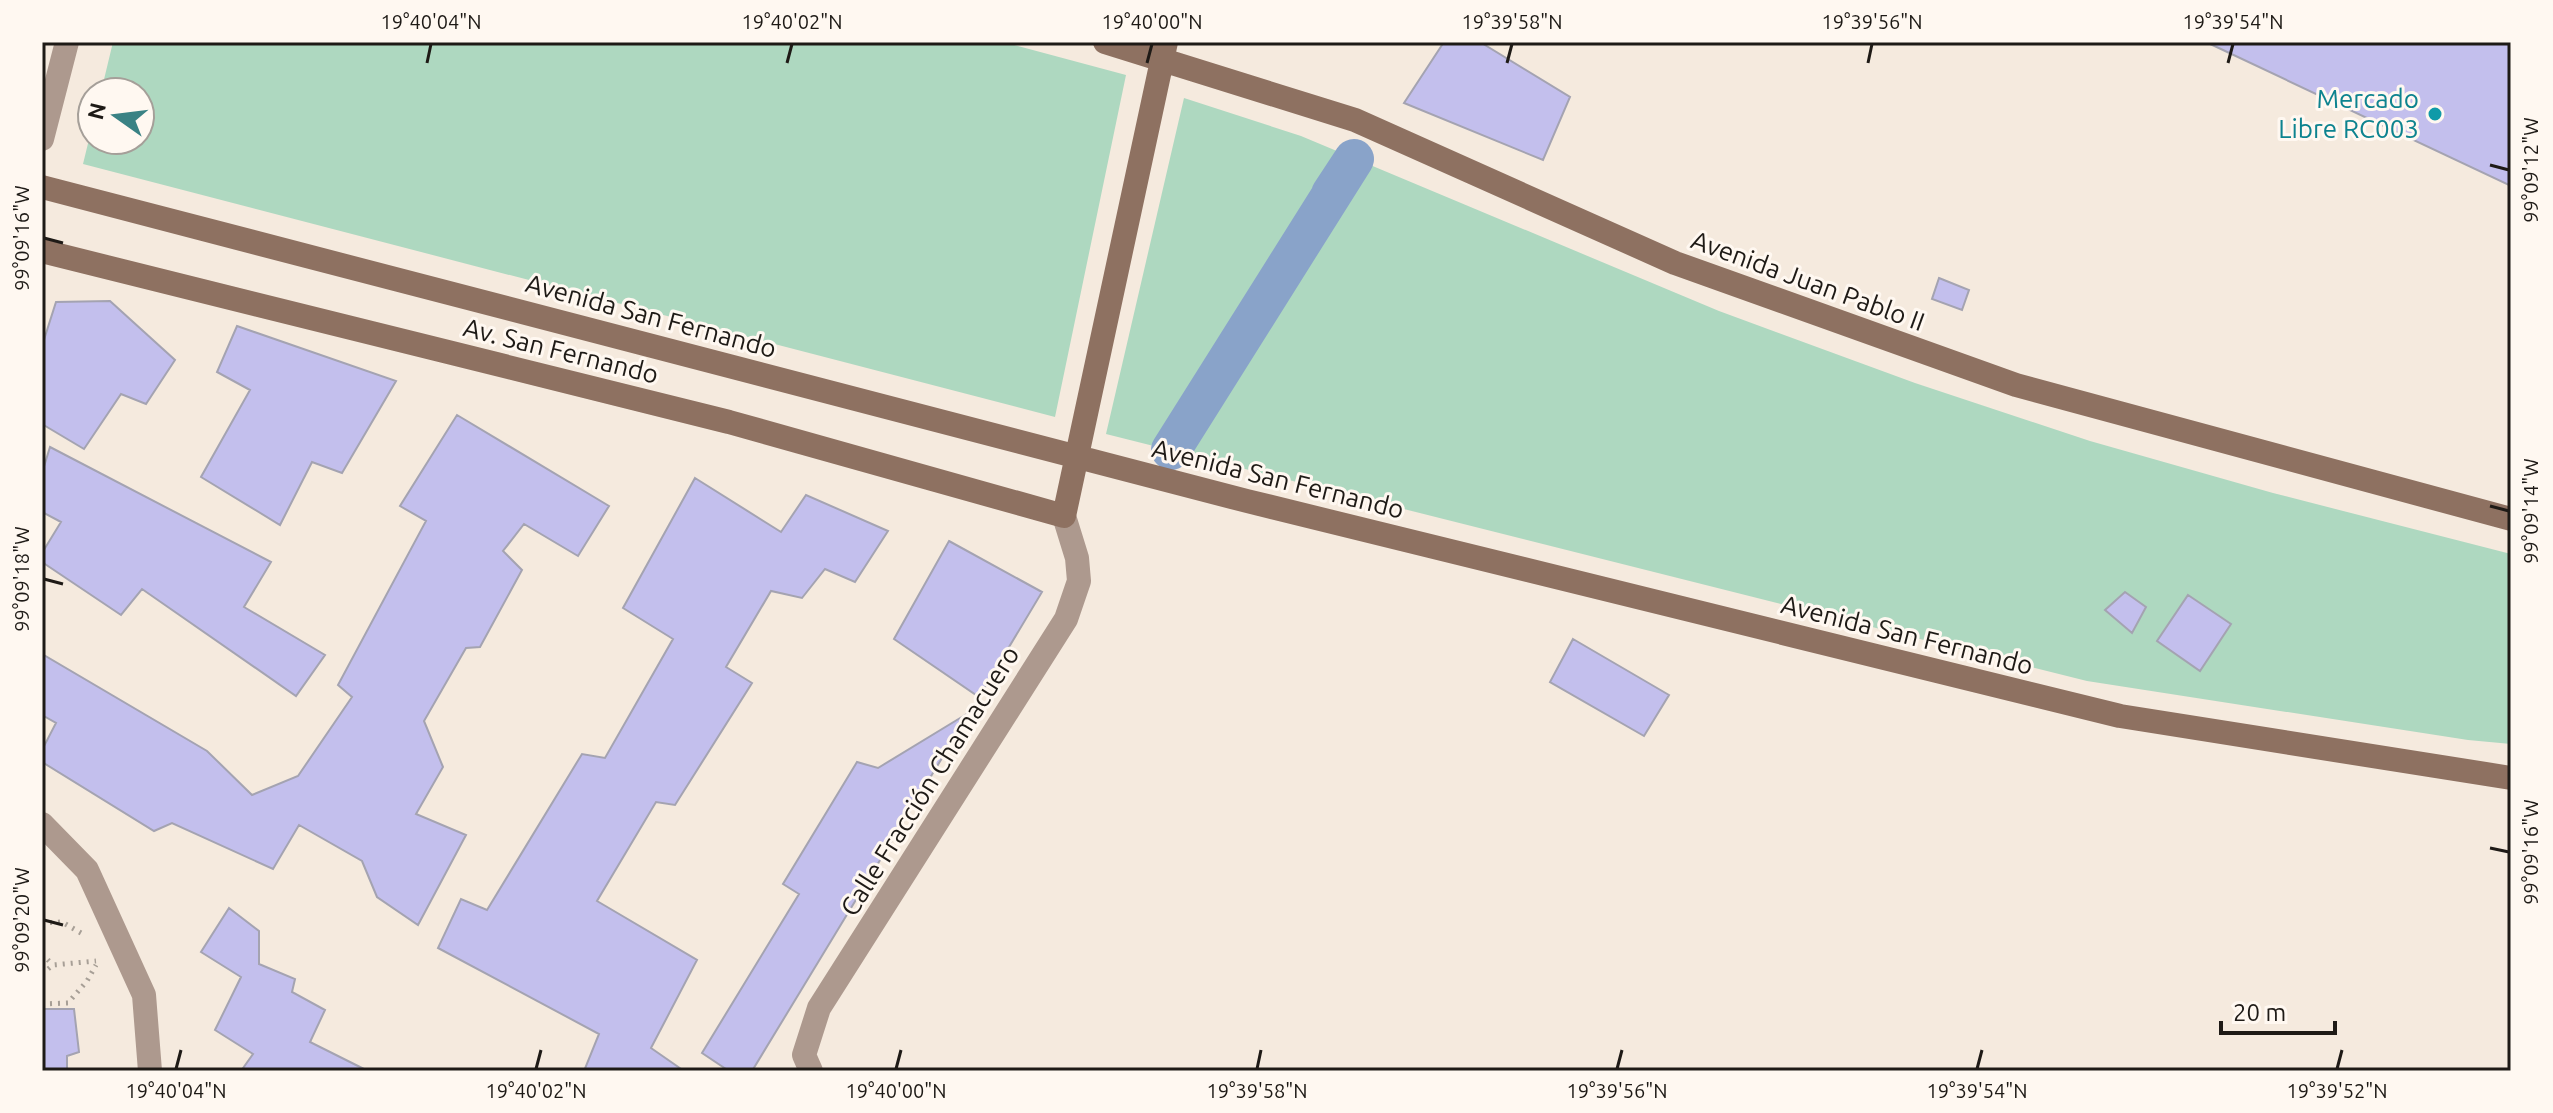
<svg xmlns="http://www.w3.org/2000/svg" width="2553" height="1113" font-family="Ubuntu,sans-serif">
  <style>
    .green { fill: #aed8c0 }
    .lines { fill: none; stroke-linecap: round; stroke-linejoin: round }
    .canal { stroke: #89a3c9; stroke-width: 40 }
    .building { fill: #c3bfed; stroke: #a4a3b1; stroke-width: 2 }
    .path { stroke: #a79f96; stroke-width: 5; stroke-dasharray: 2 6; stroke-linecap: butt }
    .street { stroke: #ad998e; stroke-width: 24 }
    .secondary { stroke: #8e7161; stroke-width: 24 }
    .ticks { fill: none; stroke: #1e1a16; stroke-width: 3 }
    .culture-dot { fill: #0f9aa8; stroke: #fff8f1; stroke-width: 3 }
    .labels { text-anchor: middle; stroke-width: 6; stroke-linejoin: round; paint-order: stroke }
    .culture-label { font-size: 26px; fill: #0d838f; stroke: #fff8f1; text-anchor: end }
    .street-label { font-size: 26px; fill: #1e1a16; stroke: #fff8f1 }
    .neatline { fill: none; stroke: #1e1a16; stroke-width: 3 }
    .ticks-label { font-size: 20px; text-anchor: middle; fill: #1e1a16 }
  </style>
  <rect width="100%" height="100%" fill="#f5eade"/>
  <!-- green -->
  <path class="green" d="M113,42H1003L1126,75L1055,417L83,164L92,127V140H140V92H101Z
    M1184,98L1301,136L1719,311L1915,383L2090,441L2273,493L2511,554V744L2468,740L2087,681L1106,434Z"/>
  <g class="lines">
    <!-- canal -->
    <path class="canal" d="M1171,450L1354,159L1331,194"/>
  </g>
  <!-- building -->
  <path class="building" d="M1444,42H1480L1570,97L1543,160L1404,103Z
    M2206,42H2511V186Z
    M1939,278L1969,290L1962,310L1932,299Z
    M110,301L175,360L146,404L121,394L84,449L42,424V346L56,302Z
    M237,326L396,381L342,473L312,462L280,525L201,477L250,390L217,372Z
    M457,415L609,506L578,556L524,524L503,551L522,570L480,647L466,648L424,721L443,767L416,814L466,835L418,925L377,897L362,861L299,825L273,869L172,823L154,831L42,762V750L56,723L42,715V654L207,751L252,795L298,776L352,697L338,685L426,521L400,506Z
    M50,447L271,562L244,607L325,655L296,696L142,589L121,615L42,562V553L61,522L42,512V473Z
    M695,478L781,532L806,495L888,531L855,582L825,569L802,598L771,591L726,667L752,683L675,805L656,802L597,901L697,960L651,1048L684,1071H584L599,1034L438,948L461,899L487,910L582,754L605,758L673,639L623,608Z
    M949,541L1042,592L979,697L894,639Z
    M2125,592L2146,607L2132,633L2105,610Z
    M2188,595L2231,624L2200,671L2157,641Z
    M1573,639L1669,695L1644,736L1550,682Z
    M970,712L752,1071H729L702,1053L799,894L783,884L857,762L878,768Z
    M229,908L259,931V964L295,979L292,992L325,1010L310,1042L368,1071H241L253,1054L215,1030L241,977L201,952Z
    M42,1009H74L79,1052L67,1056V1071H42Z"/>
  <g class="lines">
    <!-- path -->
    <path class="path" d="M42,923L62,922L81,933
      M42,954L53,965
      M42,974L53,965L96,961
      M42,1004L68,1003L87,981L96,965"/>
    <!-- street -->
    <path class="street" d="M42,139L67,42
      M42,824L87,870L144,995L150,1071
      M811,1071L804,1055L819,1008L1066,619L1079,581L1077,558L1064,516"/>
    <!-- secondary -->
    <path class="secondary" d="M1105,42L1355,120L1675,263L2016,385L2511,519
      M42,187L1247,501L2120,716L2511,778
      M42,251L729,422L1064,516L1166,42"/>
  </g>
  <!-- ticks -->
  <path class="ticks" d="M427,63L431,44M787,63L792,44M1147,63L1152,44M1507,63L1512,44M1868,63L1872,44M2228,63L2233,44M2490,165L2509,170M44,238L63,243M2490,506L2509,511M44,579L63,584M2490,848L2509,852M44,920L63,925M176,1069L181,1050M536,1069L541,1050M896,1069L901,1050M1257,1069L1261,1050M1617,1069L1622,1050M1977,1069L1982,1050M2337,1069L2342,1050"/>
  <!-- markers -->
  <circle class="culture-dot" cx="2435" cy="114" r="8"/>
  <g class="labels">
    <!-- culture labels -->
    <g class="culture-label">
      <text x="2419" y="108">Mercado<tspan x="2419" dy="30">Libre RC003</tspan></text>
    </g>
    <!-- street labels -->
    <g class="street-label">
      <text transform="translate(1808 281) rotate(20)" y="9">Avenida Juan Pablo II</text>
      <text transform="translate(651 316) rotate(15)" y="9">Avenida San Fernando</text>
      <text transform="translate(561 351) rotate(14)" y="9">Av. San Fernando</text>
      <text transform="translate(1278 479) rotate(14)" y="9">Avenida San Fernando</text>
      <text transform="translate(1907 635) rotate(14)" y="9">Avenida San Fernando</text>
      <text transform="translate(930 781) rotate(-58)" y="9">Calle Fracción Chamacuero</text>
    </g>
  </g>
  <!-- border -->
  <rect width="2553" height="1113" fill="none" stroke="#fff8f1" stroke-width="88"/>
  <!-- north arrow -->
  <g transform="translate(116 116) rotate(284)"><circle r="38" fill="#fff8f1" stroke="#a59f99" stroke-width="2"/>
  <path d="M0-6L14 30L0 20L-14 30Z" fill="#3a8284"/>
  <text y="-12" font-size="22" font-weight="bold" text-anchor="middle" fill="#1e1a16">N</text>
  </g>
  <!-- scale -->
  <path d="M2221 1021v12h114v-12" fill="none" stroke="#1e1a16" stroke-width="4"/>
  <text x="2233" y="1021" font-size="24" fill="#1e1a16" stroke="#fff8f1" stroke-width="6" paint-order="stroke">20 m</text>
  <rect x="44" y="44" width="2465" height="1025" class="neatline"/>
  <g class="ticks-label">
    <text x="431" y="29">19°40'04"N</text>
    <text x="792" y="29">19°40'02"N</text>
    <text x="1152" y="29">19°40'00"N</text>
    <text x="1512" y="29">19°39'58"N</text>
    <text x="1872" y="29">19°39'56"N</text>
    <text x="2233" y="29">19°39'54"N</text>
    <text transform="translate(2531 170) rotate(-90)" y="7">99°09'12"W</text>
    <text transform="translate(22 238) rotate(-90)" y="7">99°09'16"W</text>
    <text transform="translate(2531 511) rotate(-90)" y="7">99°09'14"W</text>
    <text transform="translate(22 579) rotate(-90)" y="7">99°09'18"W</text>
    <text transform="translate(2531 852) rotate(-90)" y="7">99°09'16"W</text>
    <text transform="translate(22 920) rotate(-90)" y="7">99°09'20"W</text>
    <text x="176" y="1098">19°40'04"N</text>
    <text x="536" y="1098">19°40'02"N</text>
    <text x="896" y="1098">19°40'00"N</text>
    <text x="1257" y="1098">19°39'58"N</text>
    <text x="1617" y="1098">19°39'56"N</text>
    <text x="1977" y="1098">19°39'54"N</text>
    <text x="2337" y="1098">19°39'52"N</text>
  </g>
</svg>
